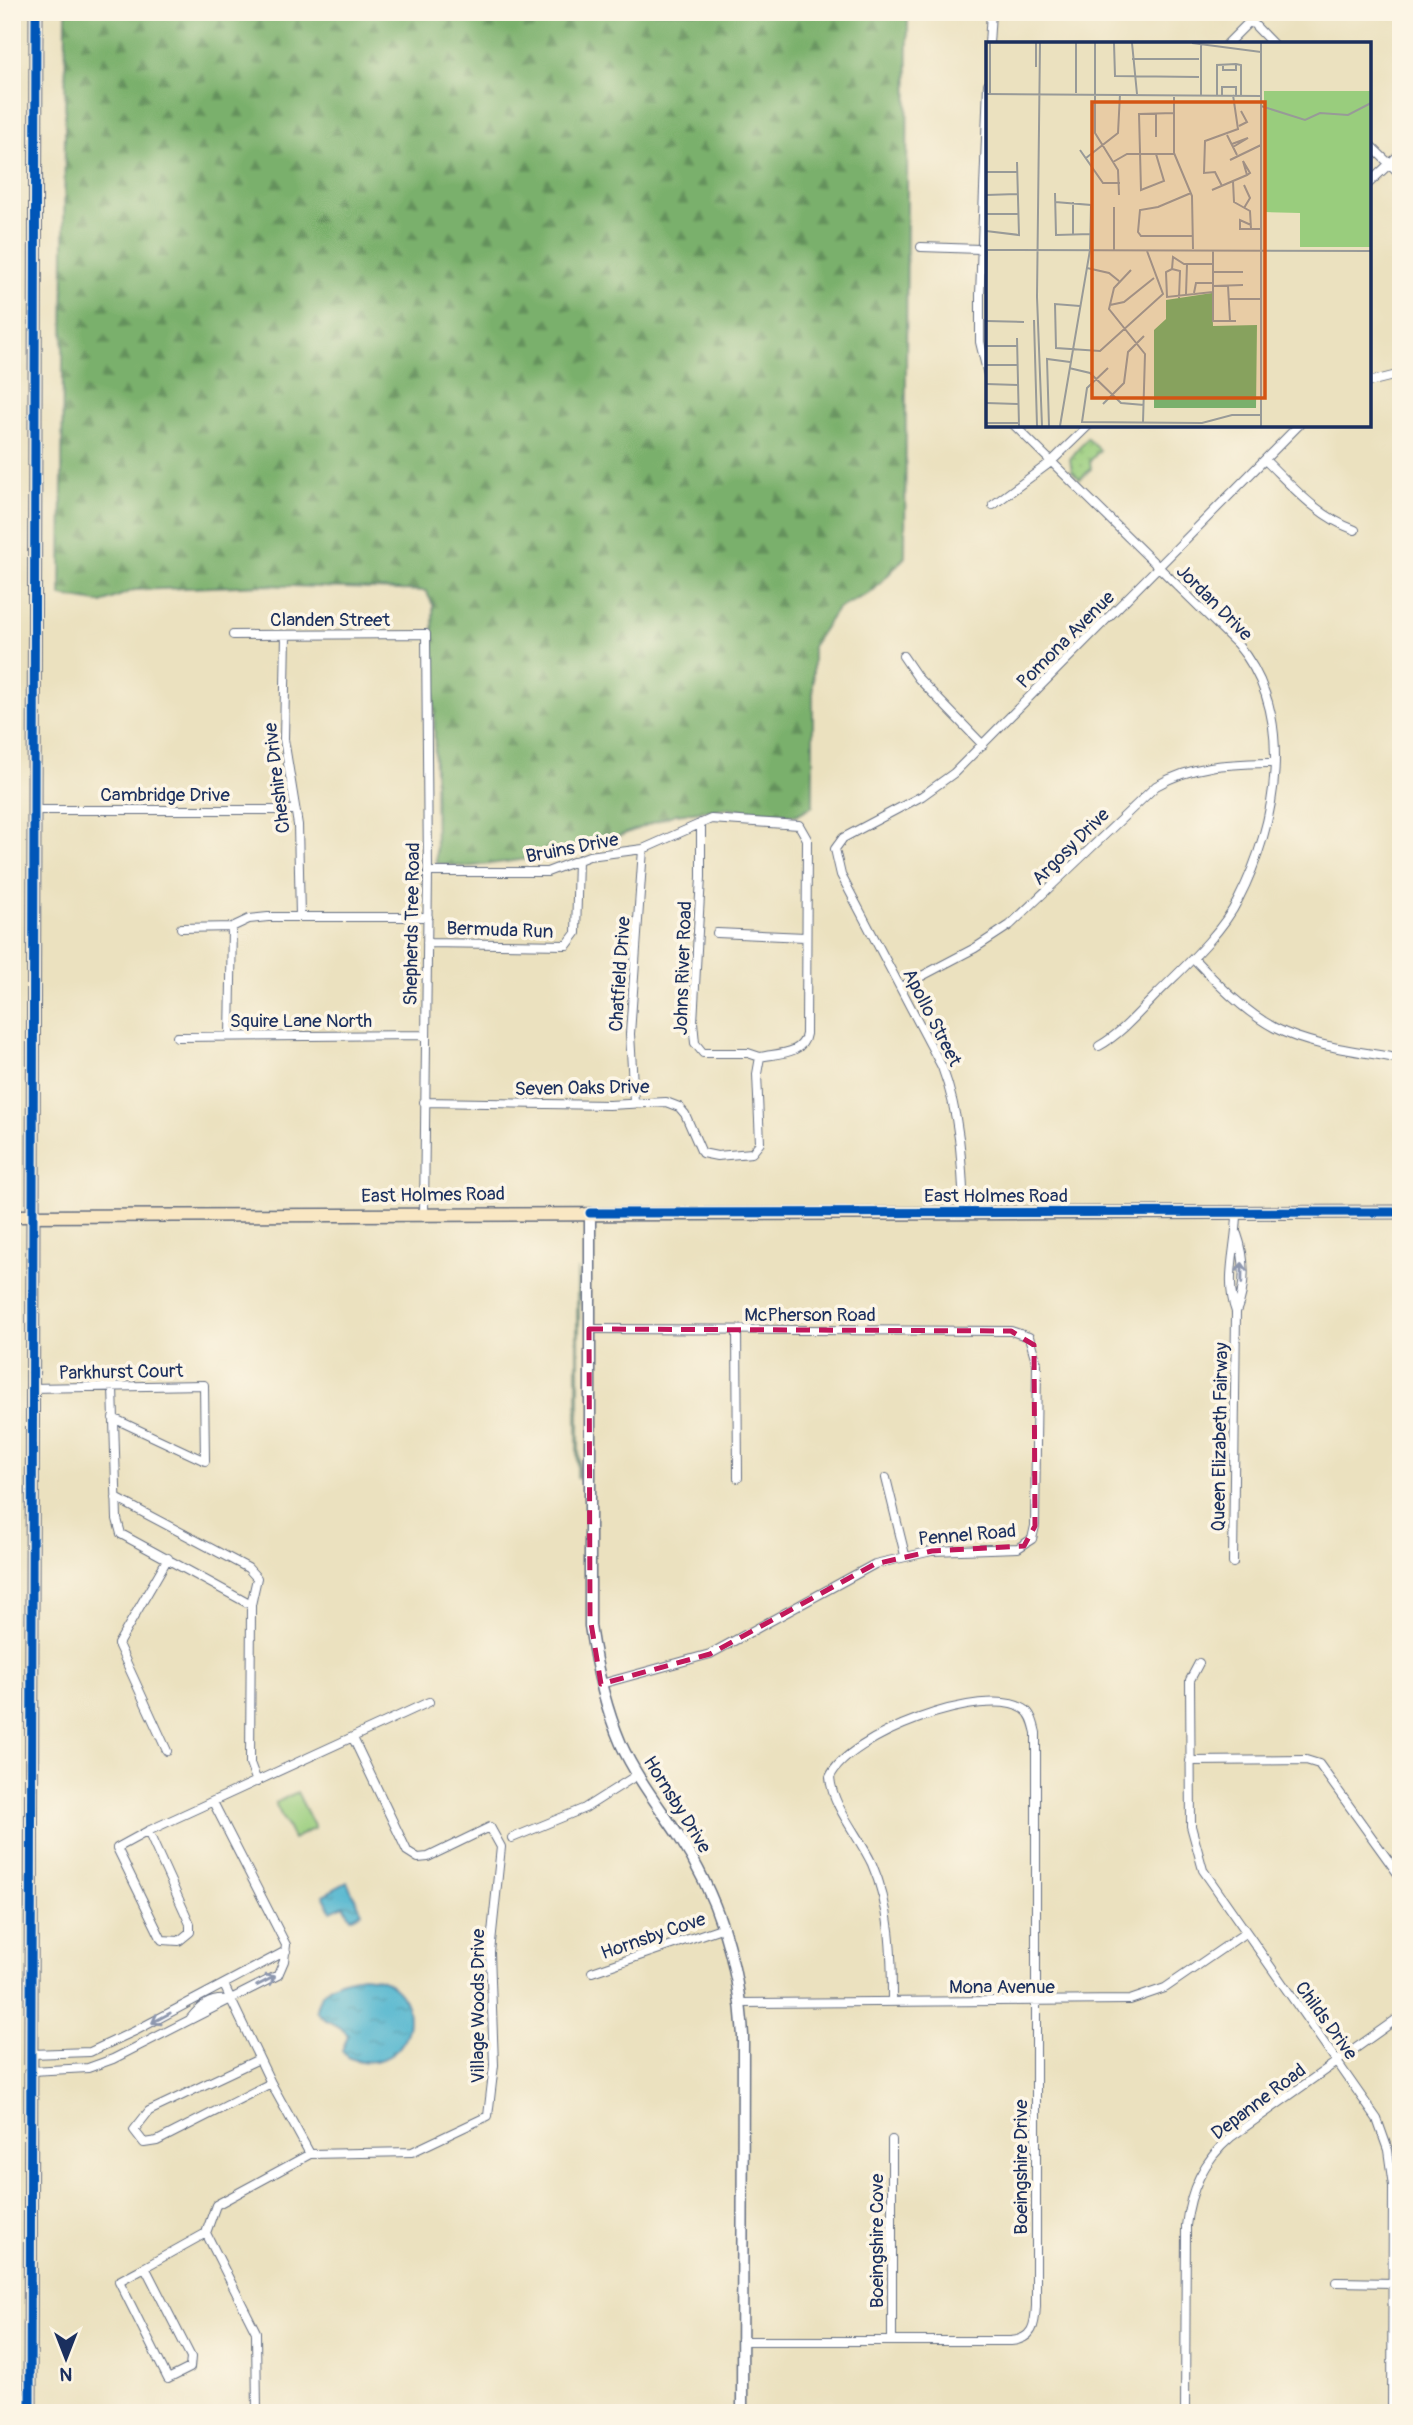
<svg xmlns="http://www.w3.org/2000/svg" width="1413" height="2425" font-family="Pangolin,sans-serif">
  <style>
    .grass { fill: url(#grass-dots); stroke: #5a7e6e; stroke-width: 2 }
    .forest { fill: url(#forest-firs); stroke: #4a7065; stroke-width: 2 }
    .garden { fill: #99cd7d; stroke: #5a7e6e; stroke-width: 2 }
    .water { fill: url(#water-ripples); stroke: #367296; stroke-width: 2 }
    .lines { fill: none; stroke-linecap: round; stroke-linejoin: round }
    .minor-casing { stroke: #646d80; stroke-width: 10 }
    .tertiary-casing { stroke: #646d80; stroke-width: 13 }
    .secondary-casing { stroke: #646d80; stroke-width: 15 }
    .primary-casing { stroke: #646d80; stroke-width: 15 }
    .minor { stroke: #fff; stroke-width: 8 }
    .tertiary { stroke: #fff; stroke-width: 10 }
    .secondary { stroke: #f9e7c3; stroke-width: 12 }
    .primary { stroke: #f0c369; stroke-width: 12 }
    .cycleway-casing { stroke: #fcf5e5; stroke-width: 13 }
    .cycleway { stroke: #0057b8; stroke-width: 9 }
    .oneway { stroke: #8d97ae }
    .marked { fill: none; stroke: #c2185b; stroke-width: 5; stroke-dasharray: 14 9; stroke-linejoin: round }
    .labels { text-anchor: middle; stroke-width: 7; stroke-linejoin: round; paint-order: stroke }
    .street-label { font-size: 19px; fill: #1b2f5e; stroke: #fcf5e5 }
    .inset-road { fill: none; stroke: #989a98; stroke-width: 2 }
    .view { fill: #d45514; fill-opacity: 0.15; stroke: #d45514; stroke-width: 3.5 }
    .inset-edge { fill: none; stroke: #1b2f5e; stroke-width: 3.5 }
  </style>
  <defs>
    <pattern id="grass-dots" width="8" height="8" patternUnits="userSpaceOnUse" patternTransform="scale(1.75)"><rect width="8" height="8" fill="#99cd7d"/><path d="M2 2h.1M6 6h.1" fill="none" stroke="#83b06e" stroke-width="1.8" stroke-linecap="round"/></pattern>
    <pattern id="forest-firs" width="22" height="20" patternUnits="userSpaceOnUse" patternTransform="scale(1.75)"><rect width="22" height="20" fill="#7ab06c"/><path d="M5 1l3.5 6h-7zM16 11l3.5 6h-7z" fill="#63905c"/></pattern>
    <pattern id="water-ripples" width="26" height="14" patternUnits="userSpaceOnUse" patternTransform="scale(1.75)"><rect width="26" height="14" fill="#50b5cf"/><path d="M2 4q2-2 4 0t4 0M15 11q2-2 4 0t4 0" fill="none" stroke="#4294ab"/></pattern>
  </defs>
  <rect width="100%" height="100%" fill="#fcf5e5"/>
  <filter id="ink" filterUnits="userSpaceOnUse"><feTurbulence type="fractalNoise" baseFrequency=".0143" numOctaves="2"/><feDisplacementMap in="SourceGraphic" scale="14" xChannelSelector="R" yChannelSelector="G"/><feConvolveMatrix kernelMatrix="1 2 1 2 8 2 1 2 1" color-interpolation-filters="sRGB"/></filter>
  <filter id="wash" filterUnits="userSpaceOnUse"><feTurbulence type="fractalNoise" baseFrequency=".00686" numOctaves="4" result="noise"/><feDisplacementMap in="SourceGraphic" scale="28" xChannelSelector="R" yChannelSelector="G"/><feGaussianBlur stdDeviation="1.57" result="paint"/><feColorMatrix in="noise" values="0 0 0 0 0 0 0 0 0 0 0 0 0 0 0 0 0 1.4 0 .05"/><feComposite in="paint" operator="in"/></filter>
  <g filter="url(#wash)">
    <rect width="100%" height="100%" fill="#ebe1bf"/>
    <!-- grass -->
    <path class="grass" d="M1087,438L1100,450L1090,461L1091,469L1080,479L1072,471L1070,459Z
      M577,1269L579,1279V1479L577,1478Z"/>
    <!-- forest -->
    <path class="forest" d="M66,12H908L905,557L872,592L837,609L813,645V806L796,815L728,808L675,814L609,840L536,858L466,867L436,863L433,605L426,591L264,585L134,590L102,603L61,596Z"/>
    <!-- garden -->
    <path class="garden" d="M297,1792L315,1828L293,1839L275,1803Z"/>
    <!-- water -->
    <path class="water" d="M347,1882L362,1912L351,1918L344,1905L331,1911L323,1895Z
      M363,1976C437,1981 414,2084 347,2057L342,2051L348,2035C339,2023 325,2024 316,2010C320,1985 340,1979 363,1976Z"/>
  </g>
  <g filter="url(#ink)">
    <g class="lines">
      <defs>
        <path id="minor" d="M1242,12L1273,44
          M989,44L991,12
          M1227,44L1259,12
          M988,84L980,295V342L988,375
          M1369,144L1401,175
          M1369,183L1401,153
          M921,247L980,249
          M1369,382L1401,374
          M1014,425L1237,644C1297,714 1277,825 1238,900C1222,933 1184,967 1158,993C1140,1011 1122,1033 1099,1046
          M1265,460C1292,486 1318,517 1355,530
          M993,505L1051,462L1089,425
          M233,635L426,634L428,872L424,1214
          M286,635L284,739L298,825L300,917
          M903,656L918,678L983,745
          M34,810H295
          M701,823V877L693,1022L695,1043L703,1053H748L760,1057
          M181,928L232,927L249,919L268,917H428
          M717,933L805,937
          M427,943L567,945L576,933L578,860
          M1193,958C1217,983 1243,1011 1275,1028C1312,1047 1360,1051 1401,1059
          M901,987L975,948L1010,925L1156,786C1193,764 1231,764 1273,763
          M230,1036L232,927
          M177,1037L425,1035
          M424,1102L609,1105L666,1102L679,1107L685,1114L702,1153L717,1156L752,1153L760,1143L757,1074L760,1057C777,1053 803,1055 806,1034L807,839L799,825L711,819L643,849L589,856L547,872H428
          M634,1102L630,1034L643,849
          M964,1211C962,1161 960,1115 942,1067L841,875L835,849L843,838L922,796L954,773L1299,425
          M1236,1312C1246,1288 1246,1259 1237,1234
          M589,1329L1011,1331L1029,1337L1037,1364L1035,1526L1032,1539L1018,1548L932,1551L875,1564L710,1654L601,1684
          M737,1330L738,1478
          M113,1387L117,1519L121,1534L251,1605L250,1763L257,1782
          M31,1388L204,1385L205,1461L113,1418
          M886,1478L905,1555
          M116,1498L248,1568L257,1578L251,1605
          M1233,1563L1236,1312C1224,1279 1237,1246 1237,1213
          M1199,1663L1190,1680L1191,1826L1203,1870L1377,2119L1388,2150L1393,2186L1392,2413
          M167,1751L118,1644L168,1558
          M1190,1761L1306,1760L1319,1764L1401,1878
          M148,1831L190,1924V1932L179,1941L162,1940L117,1848L148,1831L429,1702
          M512,1838L585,1808L637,1775
          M592,1972L724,1927
          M224,1985L271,2083L310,2154
          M740,2003L1130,2000L1165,1988L1245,1933
          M191,2018C200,2006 211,1998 227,2000
          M31,2054L90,2052L135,2031L286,1951
          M259,2059L149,2111L134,2130L144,2143L157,2141L271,2083
          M31,2071L88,2068L113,2059L278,1975L284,1961L286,1945L213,1802
          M145,2267L119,2281L168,2379L190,2368L191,2357L145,2267L206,2233
          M1336,2282L1393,2283
          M742,2341H1011C1033,2339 1035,2325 1036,2306V1733C1034,1725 1032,1714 1024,1709C984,1684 848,1736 830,1777C832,1807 860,1837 872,1864C891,1908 892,1954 892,2001
          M892,2341V2140
          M12,2398H30
          M257,2413L256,2332L206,2233L216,2205L310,2154L412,2152L488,2116L494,2065L490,1952L501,1847L490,1827L428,1857L418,1858L407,1851L353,1738
          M1185,2413L1186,2226C1190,2190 1203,2161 1231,2137L1401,2016"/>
        <path id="tertiary" d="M590,1213V1626C596,1666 605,1707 621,1744C636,1777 658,1805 678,1835C718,1896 739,1963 743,2036L742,2413"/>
        <path id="secondary" d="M12,1216L1401,1212"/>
        <path id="primary" d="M30,2413L36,12"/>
      </defs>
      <!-- minor casing -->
      <use href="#minor" class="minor-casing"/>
      <!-- tertiary casing -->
      <use href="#tertiary" class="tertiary-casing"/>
      <!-- secondary casing -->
      <use href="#secondary" class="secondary-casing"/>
      <!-- primary casing -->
      <use href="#primary" class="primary-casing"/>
      <!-- minor -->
      <use href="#minor" class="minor"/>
      <!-- tertiary -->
      <use href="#tertiary" class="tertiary"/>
      <!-- secondary -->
      <use href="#secondary" class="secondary"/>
      <!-- primary -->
      <use href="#primary" class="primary"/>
      <defs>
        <path id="cycleway" d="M590,1213L1401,1212
          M30,2413L36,12"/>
      </defs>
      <!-- cycleway casing -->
      <use href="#cycleway" class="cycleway-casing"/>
      <!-- cycleway -->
      <use href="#cycleway" class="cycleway"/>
    </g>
    <!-- one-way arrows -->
    <defs><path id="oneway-shaft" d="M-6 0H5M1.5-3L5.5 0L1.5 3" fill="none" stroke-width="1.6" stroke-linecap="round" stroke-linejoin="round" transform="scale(1.75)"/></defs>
    <g class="oneway">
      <use href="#oneway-shaft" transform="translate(1242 1273) rotate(-89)"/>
      <use href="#oneway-shaft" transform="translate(266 1981) rotate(-27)"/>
      <use href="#oneway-shaft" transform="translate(161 2018) rotate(152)"/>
    </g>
  </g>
  <!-- marked area -->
  <path class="marked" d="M589,1329L1011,1331L1034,1345L1035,1526L1024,1546L932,1551L875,1564L710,1654L601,1684L590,1617Z"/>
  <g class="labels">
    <!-- street labels -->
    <g class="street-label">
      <text transform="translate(1215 602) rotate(45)" y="7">Jordan Drive</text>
      <text x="330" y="626">Clanden Street</text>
      <text transform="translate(1065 639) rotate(-45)" y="7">Pomona Avenue</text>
      <text transform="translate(276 778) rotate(-97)" y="7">Cheshire Drive</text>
      <text x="165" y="801">Cambridge Drive</text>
      <text transform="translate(1070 846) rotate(-45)" y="7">Argosy Drive</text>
      <text transform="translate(572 847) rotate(-11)" y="7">Bruins Drive</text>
      <text transform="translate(411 924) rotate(-89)" y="7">Shepherds Tree Road</text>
      <text transform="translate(500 929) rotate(2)" y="7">Bermuda Run</text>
      <text transform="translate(682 968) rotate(-88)" y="7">Johns River Road</text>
      <text transform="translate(619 974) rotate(-86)" y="7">Chatfield Drive</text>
      <text transform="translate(933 1017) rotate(63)" y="7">Apollo Street</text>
      <text x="301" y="1027">Squire Lane North</text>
      <text transform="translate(582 1087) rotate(-1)" y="7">Seven Oaks Drive</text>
      <text transform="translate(433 1194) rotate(-1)" y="7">East Holmes Road</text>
      <text x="996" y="1202">East Holmes Road</text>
      <text x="810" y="1321">McPherson Road</text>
      <text transform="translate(121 1371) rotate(-1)" y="7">Parkhurst Court</text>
      <text transform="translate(1219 1437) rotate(-89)" y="7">Queen Elizabeth Fairway</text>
      <text transform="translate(967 1534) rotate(-5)" y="7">Pennel Road</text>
      <text transform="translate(678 1804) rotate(58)" y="7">Hornsby Drive</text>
      <text transform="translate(653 1935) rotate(-19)" y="7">Hornsby Cove</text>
      <text x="1002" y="1993">Mona Avenue</text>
      <text transform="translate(477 2006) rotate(-90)" y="7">Village Woods Drive</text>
      <text transform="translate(1327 2020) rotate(54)" y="7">Childs Drive</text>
      <text transform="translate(1258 2101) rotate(-37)" y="7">Depanne Road</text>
      <text transform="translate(1020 2167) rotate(-90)" y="7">Boeingshire Drive</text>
      <text transform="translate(876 2241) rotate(-90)" y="7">Boeingshire Cove</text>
    </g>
  </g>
  <!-- overview -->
  <g transform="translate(986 42)">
    <rect width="385" height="385" fill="#ebe1bf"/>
    <path d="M278,49H385V205H314V171L278,170Z" fill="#99cd7d"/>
    <path d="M226,251L227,284L271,283L270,366H168V288L180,277V258Z" fill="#7ab06c"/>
    <path class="inset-road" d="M50,1V25M54,1L51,255L56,384M109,1V91L132,128L133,153M128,1L129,34L213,35M146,1L151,52M206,1L275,10M215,3V53M146,17H213M237,22V28H250V22M4,51V1M90,51V1M0,52L275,54M188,53V111L206,154L207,207M231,53V23L250,22L255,23V53M236,53V45H250V53M275,64L319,78L334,71L362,73L385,61M253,84L261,80L255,69M241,93L251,113M170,95V71M246,102L262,96L247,105M94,108L117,141H134M170,112L178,139L155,148L153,72L188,71M100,116L132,91L134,52M244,118L275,103M127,120L141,112H189M0,130H31M247,139L248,160L264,169L265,187M258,143L264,156L258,166M236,144L229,130L218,131L219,99L252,87L247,53M226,148L261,133L264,131L257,119L261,133M69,151L70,193L105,192M205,151L172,165L154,168L152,190L155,194H206M0,153L31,152M69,160L105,163L104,208L74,384M0,172H33M265,183L254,178V187H275M0,189L33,193L31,120M87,193V160M0,208L385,209M128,208V165M227,208V279H250M101,226L123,231L133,239M186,227L194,229L193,256M145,228L128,246L123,267L159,312L157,380M227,230H257M227,244L257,243M242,244L244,279M0,247L1,208M0,250V277M227,250L181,255L180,230L186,227L187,215L198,222H227M208,251L210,241H227M200,252L201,222M243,257H274M124,263L138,260L168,236M94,264L69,262L70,306L114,309L177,252L161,209M48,278L51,384M0,279L38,280M31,296L33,384M0,304H31M0,323H32M83,326L104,331L135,361L158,363M122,326L101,346L96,380L216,381L246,373H274M0,342L32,343M0,361L33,362M117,362L138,341L142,310L158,294M0,381H33M63,384L61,317L84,320M275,384V1"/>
    <path class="view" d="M106,60H279V356H106Z"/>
    <rect width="385" height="385" class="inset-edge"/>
  </g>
  <!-- margin -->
  <rect width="1413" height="2425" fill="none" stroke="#fcf5e5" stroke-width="42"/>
  <!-- north arrow -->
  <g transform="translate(66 2358) rotate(180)" stroke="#fcf5e5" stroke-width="5" paint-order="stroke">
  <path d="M0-5L12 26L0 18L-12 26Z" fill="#1b2f5e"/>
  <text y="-10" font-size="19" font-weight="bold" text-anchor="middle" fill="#1b2f5e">N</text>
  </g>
</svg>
